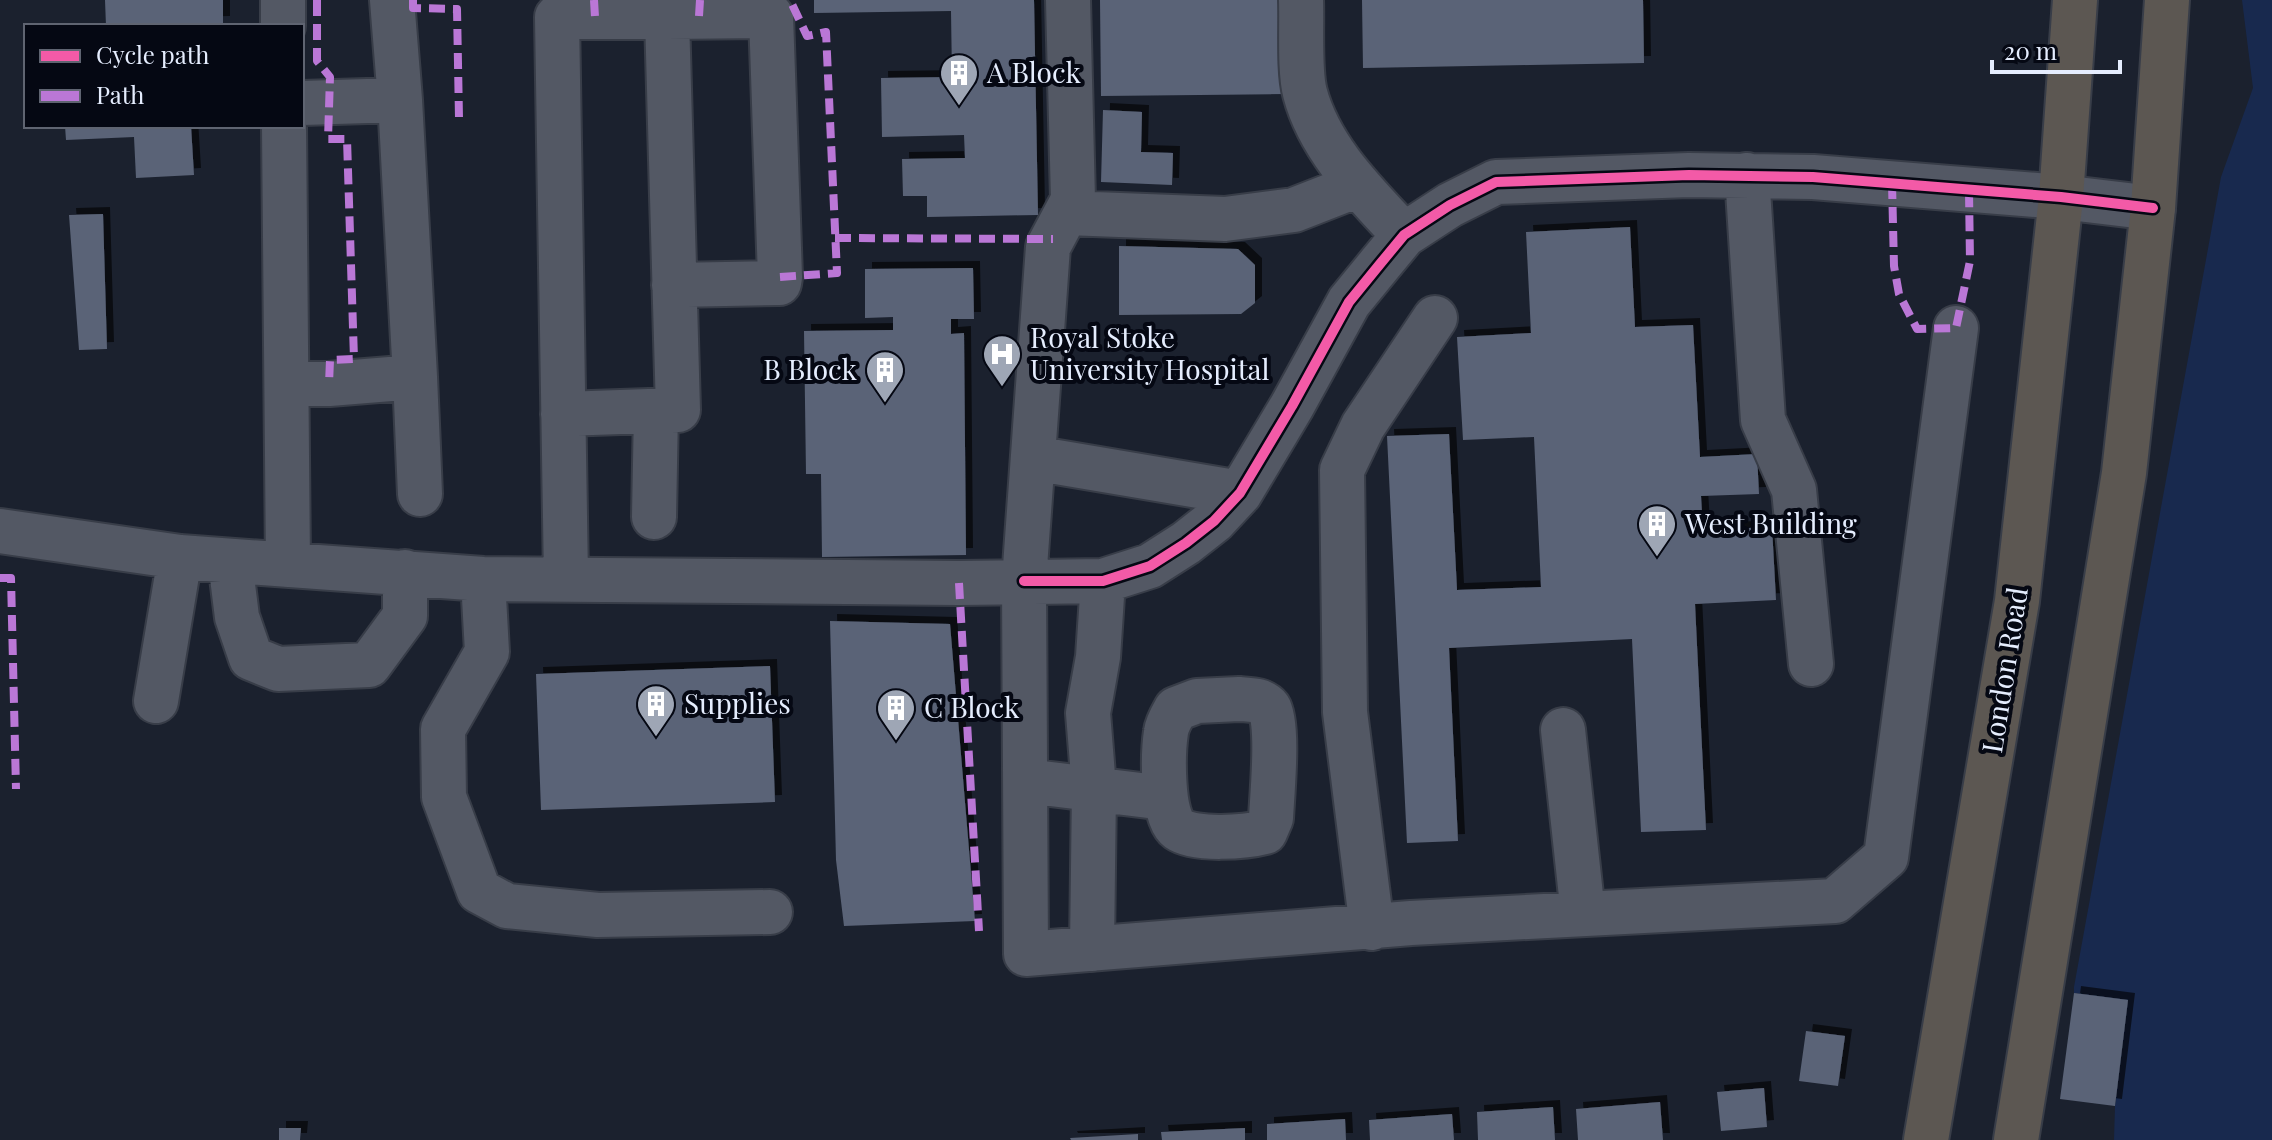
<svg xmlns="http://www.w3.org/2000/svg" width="2272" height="1140" font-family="'Playfair Display',serif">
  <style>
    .green { fill: #18294e }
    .building { fill: #5a6377; filter: url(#shadow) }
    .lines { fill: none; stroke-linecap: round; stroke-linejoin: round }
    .minor-casing { stroke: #383d48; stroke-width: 48 }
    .highway-casing { stroke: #383d48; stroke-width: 48 }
    .minor { stroke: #535864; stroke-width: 44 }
    .highway { stroke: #5c5752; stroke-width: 44 }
    .quiet { stroke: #ba77d6; stroke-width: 8; stroke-dasharray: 16 8; stroke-linecap: butt }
    .cycleway-casing { stroke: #050813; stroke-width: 15 }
    .cycleway { stroke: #f35aa7; stroke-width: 10 }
    .labels { text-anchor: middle; stroke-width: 8; stroke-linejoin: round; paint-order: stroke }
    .poi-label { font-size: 28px; fill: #e5edfe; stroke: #050813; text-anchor: start }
    .street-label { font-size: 28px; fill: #e5edfe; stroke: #050813 }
  </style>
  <defs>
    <filter id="shadow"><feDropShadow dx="7" dy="-7" stdDeviation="0" flood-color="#0009"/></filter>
  </defs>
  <rect width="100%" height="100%" fill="#1b212e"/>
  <!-- green -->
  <path class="green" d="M2242,0H2272V1140H2114L2115,1106L2128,1001L2074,993V987L2221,177L2253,88Z"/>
  <!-- building -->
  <path class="building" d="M105,0H223V23L106,26Z
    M814,0H1034L1038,215L927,217V196H903L902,159L965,158L964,135L882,137L881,78L952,77L951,11L814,13Z
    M1100,0H1284L1285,94L1101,96Z
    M1362,0H1643L1644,63L1363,68Z
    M1103,110L1142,112L1141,152L1173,153L1172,185L1101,182Z
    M65,126H191L194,175L136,178L134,137L66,140Z
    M103,214L107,349L79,350L69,215Z
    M1630,227L1635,327L1693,325L1700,457L1757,454L1759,494L1701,496L1703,530L1772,527L1776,600L1695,604L1706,830L1641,832L1632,639L1449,648L1458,841L1407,843L1387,436L1449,434L1457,590L1541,587L1534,437L1463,440L1457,337L1531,333L1526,232Z
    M1119,246L1238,249L1255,265V303L1241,314L1119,315Z
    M973,268L974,319H951V334L964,333L966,555L822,557L821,474H806L804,331L893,330V317L865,318V269Z
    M830,621L950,624L975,921L844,926L836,860Z
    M770,666L775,802L541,810L536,674Z
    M2074,993L2128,1000L2115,1106L2060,1099Z
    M1806,1031L1845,1036L1838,1086L1799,1081Z
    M1764,1088L1767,1127L1721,1131L1717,1092Z
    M1660,1102L1663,1140H1578L1576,1109Z
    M1553,1107L1555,1140H1478L1477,1112Z
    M1452,1114L1454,1140H1370L1369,1120Z
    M1345,1119L1346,1140H1267V1124Z
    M279,1128H301L300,1140H279Z
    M1245,1128V1140H1162L1161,1132Z
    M1138,1134V1140H1071L1070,1138Z"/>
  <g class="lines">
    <defs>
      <path id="minor" d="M283,0V26
        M392,0L400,100
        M1068,0L1073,200L1048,247L1024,581L1026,954L1411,923L1835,901L1886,857L1956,328
        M1301,0C1302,25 1299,71 1305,93C1320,150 1366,194 1404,235
        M667,17L771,16L780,277L779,283L674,285
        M284,126L288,565
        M1747,175L1763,420L1794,490L1811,664
        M1067,213L1225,219L1294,210L1358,185
        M415,377L420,494
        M287,384H329L415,377L400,100L302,103
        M563,414L678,410L667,17H557L566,579
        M1033,458L1240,493
        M654,517L656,411
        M0,531L180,557L483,579L959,583L1103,581L1150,566L1186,543L1214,521L1240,493L1292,406L1349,302L1380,264L1404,235L1450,205L1496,182L1689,175L1813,177L2061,197L2153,208
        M230,561L237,617L251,658L278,669L369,665L405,616V572
        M483,579L487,652L443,729L444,797L479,891L507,906L598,915L770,912
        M1239,699C1249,700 1262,699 1269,708C1279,723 1272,797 1271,818L1265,832C1246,837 1195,841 1178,829C1161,817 1163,752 1166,732C1167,724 1172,716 1176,709L1197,701Z
        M156,701L180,557
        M1563,730L1583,914
        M1026,781L1165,798
        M1372,928L1345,712L1342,470L1363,426L1435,318
        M1092,949L1094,788L1088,713L1098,657L1103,581"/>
      <path id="highway" d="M1926,1140L2017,601L2061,197L2075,0
        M2016,1140L2124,473L2153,208L2167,0"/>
    </defs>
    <!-- minor casing -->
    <use href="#minor" class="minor-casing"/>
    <!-- highway casing -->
    <use href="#highway" class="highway-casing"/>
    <!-- minor -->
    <use href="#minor" class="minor"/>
    <!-- highway -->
    <use href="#highway" class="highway"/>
    <!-- quiet -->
    <path class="quiet" d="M317,0V61L330,77L328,139H347L354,359L330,360L329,384
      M413,0V8L457,9L459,118
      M594,0L595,17
      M699,16L700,0
      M1892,183L1894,266L1899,294L1917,329L1956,328L1970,261L1969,191
      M835,238L1053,239
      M780,277L837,273L826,32L807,36L790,0
      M0,578H11L16,789
      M959,583L979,931"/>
    <defs>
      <path id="cycleway" d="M1024,581H1103L1150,566L1186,543L1214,521L1240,493L1292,406L1349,302L1380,264L1404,235L1450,205L1496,182L1689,175L1813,177L2061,197L2153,208"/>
    </defs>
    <!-- cycleway casing -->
    <use href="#cycleway" class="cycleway-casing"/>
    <!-- cycleway -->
    <use href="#cycleway" class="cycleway"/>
  </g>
  <!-- icons -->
  <defs>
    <symbol id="building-pin" viewBox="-11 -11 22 30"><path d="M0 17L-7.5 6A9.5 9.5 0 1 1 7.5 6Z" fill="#9ea6b5" stroke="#050813"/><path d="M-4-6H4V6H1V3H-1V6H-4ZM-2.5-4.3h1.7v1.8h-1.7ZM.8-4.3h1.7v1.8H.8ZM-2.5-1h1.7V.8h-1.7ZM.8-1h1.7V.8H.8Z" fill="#fff"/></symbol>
    <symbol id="hospital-pin" viewBox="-11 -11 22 30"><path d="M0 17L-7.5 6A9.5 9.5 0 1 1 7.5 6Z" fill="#9ea6b5" stroke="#050813"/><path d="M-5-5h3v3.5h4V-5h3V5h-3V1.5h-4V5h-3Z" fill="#fff"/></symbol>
  </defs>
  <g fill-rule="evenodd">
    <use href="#building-pin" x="937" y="51" width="44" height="60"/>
    <use href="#hospital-pin" x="980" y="332" width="44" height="60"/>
    <use href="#building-pin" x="863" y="348" width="44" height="60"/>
    <use href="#building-pin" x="1635" y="502" width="44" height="60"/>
    <use href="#building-pin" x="634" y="682" width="44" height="60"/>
    <use href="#building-pin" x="874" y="686" width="44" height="60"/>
  </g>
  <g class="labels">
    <!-- poi labels -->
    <g class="poi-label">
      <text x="987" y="83">A Block</text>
      <text x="1030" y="348">Royal Stoke<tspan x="1030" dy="32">University Hospital</tspan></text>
      <text x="857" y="380" text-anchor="end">B Block</text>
      <text x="1685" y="534">West Building</text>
      <text x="684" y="714">Supplies</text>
      <text x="924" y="718">C Block</text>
    </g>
    <!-- street labels -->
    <g class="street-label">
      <text transform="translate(2005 670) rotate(-81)" y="10">London Road</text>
    </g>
  </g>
  <!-- legend -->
  <rect x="24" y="24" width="280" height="104" fill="#050813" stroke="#5f6471" stroke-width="2"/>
  <rect x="40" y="50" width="40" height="12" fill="#f35aa7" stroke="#5f6471" stroke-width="2"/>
  <text x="96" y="64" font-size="24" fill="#e5edfe">Cycle path</text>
  <rect x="40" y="90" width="40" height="12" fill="#ba77d6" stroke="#5f6471" stroke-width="2"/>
  <text x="96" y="104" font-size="24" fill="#e5edfe">Path</text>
  <!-- scale -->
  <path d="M1992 60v12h128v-12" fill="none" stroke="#e5edfe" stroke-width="4"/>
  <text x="2004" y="60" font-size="24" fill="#e5edfe" stroke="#050813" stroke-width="6" paint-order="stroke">20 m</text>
</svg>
